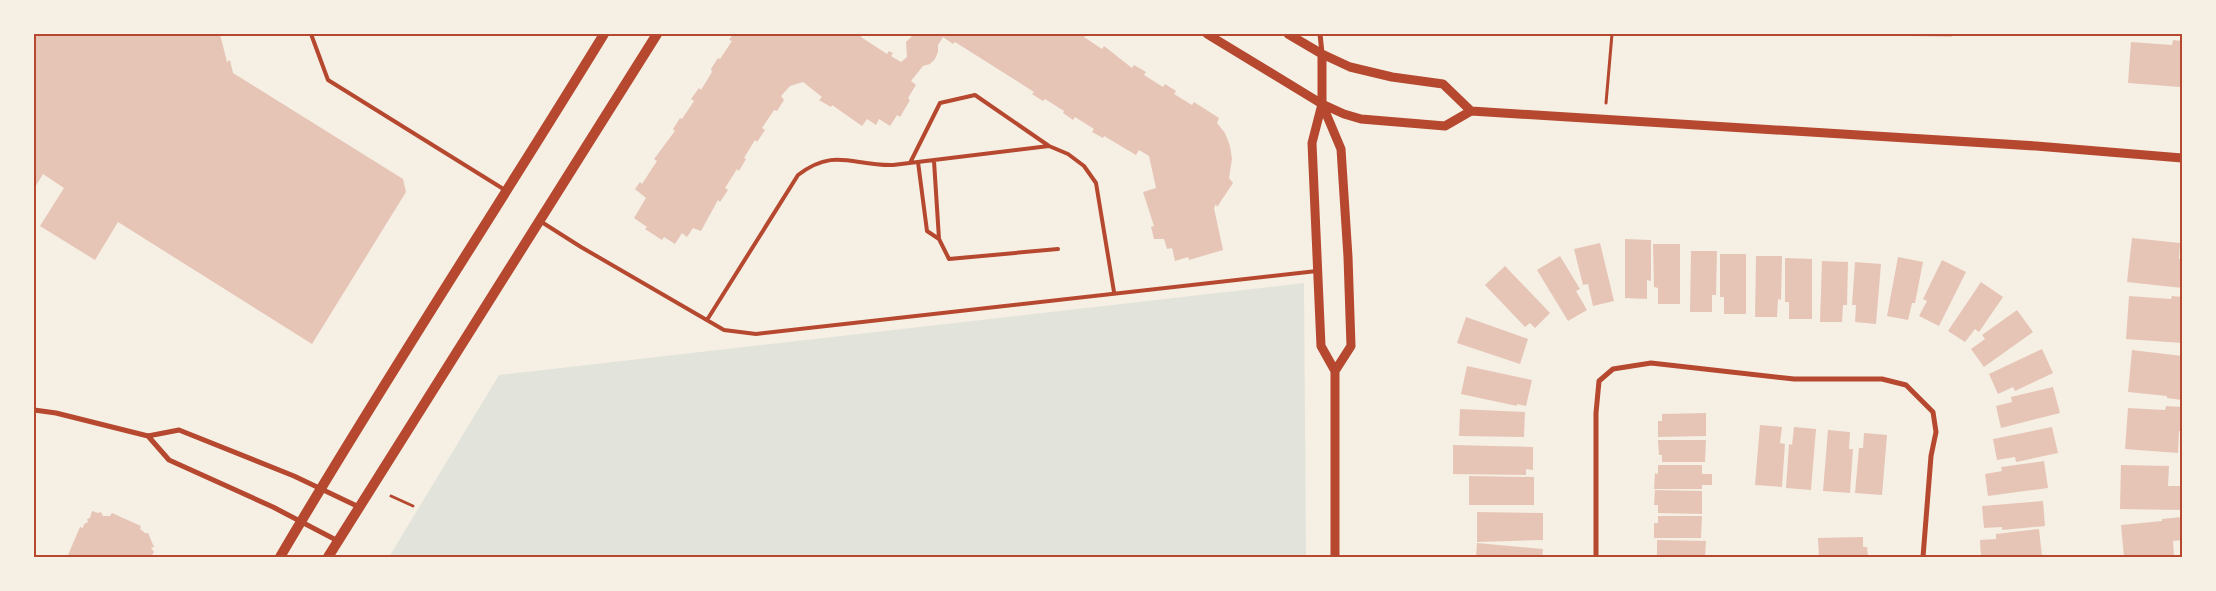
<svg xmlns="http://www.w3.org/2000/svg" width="2216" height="591" font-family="'PT Serif',serif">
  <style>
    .green { fill: #e2e4dc }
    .building { fill: #e6c5b7 }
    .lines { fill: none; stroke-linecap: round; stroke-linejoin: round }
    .path { stroke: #b5482f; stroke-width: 3 }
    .service { stroke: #b5482f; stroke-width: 4 }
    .minor { stroke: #b5482f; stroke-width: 5 }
    .tertiary { stroke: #b5482f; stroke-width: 9 }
    .secondary { stroke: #b5482f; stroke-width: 10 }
    .neatline { fill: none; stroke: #b5482f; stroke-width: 2 }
  </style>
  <rect width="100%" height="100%" fill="#f6efe4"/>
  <!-- green -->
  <path class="green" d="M1304,283L1306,557H389L499,375Z"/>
  <!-- building -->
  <path class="building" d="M34,34H220L227,62L230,60L233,73L403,179L406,192L312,344L118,222L95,260L40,226L64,188L43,174L34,189Z
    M733,34H863L861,37L887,54L889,51L893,53L891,56L901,62L907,57L906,42L914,34H1084L1085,35L1084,37L1102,49L1104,46L1132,68L1134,65L1146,72L1144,75L1163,87L1165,84L1176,91L1174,94L1192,105L1194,102L1219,118L1217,123L1225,133L1230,146L1232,159L1229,178L1233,183L1217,207L1216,204L1214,208L1223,250L1189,260L1188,257L1175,261L1172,248L1167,249L1164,239H1154L1151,227L1154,226L1143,192L1156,188L1149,156L1139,150L1136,155L1104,136L1103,138L1092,132L1094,129L1075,117L1073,120L1063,113L1064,111L1045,99L1043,101L1032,94L1034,92L955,42L953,44L943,37L938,45V52L935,59L930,64L923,66L911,81L916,85L908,98L910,100L900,117L897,115L890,126L879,119L876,125L867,119L862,126L832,105L831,107L819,100L822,97L803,82L790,86L781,96L784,100L777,111L774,110L762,128L765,130L757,142L755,140L744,158L746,159L739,171L737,169L725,188L728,190L720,202L718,200L701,231L693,228L687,237L682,233L675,244L664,237L662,240L645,229L647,227L634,218L646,198L635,189L640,182L642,184L657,161L654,159L675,131L673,129L680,118L682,119L694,101L691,99L699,88L701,90L712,72L711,69L718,58L720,59L732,41L729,40Z
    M1910,34H1952V37L1910,36Z
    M2173,40L2182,41L2180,87L2128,83L2131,42L2172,45Z
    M2132,238L2180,243L2179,259H2181L2180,264H2182V288L2127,282Z
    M1625,239L1651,240V281L1647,280V299L1625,298Z
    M1600,243L1614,301L1593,306L1588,284L1583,285L1574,249Z
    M1653,244H1680V304H1658V288L1654,287Z
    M1691,251H1717L1716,295H1712V312H1690Z
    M1720,254H1746V314H1724V297H1720Z
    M1560,256L1580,289L1576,291L1587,310L1568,321L1537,270Z
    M1756,256H1782L1781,300L1778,299L1777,317H1755Z
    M1898,257L1923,262L1915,303H1912L1908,320L1887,316Z
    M1785,258L1812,259V319H1789V302H1785Z
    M1942,260L1966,272L1939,326L1919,316L1927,301L1923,299Z
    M1822,261L1848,262L1847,305H1843L1842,322H1820Z
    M1855,262L1881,264L1876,324L1855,322L1856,305H1852Z
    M1505,266L1550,313L1535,328L1530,323L1525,327L1485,285Z
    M1981,282L2003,297L1979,332L1975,329L1965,342L1948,331Z
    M2129,296L2171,299L2172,296L2182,297V343L2126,339Z
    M2017,310L2033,332L1984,367L1971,349L1985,339L1982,335Z
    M1466,317L1528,339L1520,364L1457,343Z
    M2042,349L2053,373L2015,391L2013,387L1998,394L1989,374Z
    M2132,350L2182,356V400L2167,398V396L2128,392Z
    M1467,366L1532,380L1526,406L1517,404V406L1461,394Z
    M2053,387L2060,413L2001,428L1996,406L2012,402L2011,397Z
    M2166,406L2182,407V431H2179L2178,453L2125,449L2128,408L2165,410Z
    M1460,409L1525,412L1524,437L1459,436Z
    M1706,413V436L1658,437V421H1662V414Z
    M1760,425L1782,427L1780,443L1785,444L1782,487L1755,485Z
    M1794,427L1816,429L1811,490L1786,488L1789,444L1792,445Z
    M2052,427L2058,453L2016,462L2015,457L1997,460L1993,439Z
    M1828,430L1850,432L1849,449H1853L1850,493L1823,491Z
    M1864,433L1887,435L1882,495L1855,493L1859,448H1863Z
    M1658,440H1706L1705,462H1662V455H1659Z
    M1453,445L1533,447V470L1526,469V475L1453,474Z
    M2044,461L2048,488L1988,496L1985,474L2002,471L2001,467Z
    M1658,465H1702V474H1712V485H1702V489H1654L1655,473L1658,474Z
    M2121,465L2169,466L2168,486H2182V510L2120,509Z
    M1469,476L1534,477V505H1469Z
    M1655,490L1702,491V514L1658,513V505H1654Z
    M2043,501L2045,526L2002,530V527L1984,528L1982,506Z
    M92,511L98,513L101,512L103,516H110L112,513L141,526L140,529L145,533H148L154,547L151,548L154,552L152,555L157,557H72L68,555L80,527L83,528L84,524L88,522L87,519L90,518Z
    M1477,512L1543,513V540L1477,542Z
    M1658,516H1702L1701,538H1654V523H1658Z
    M2182,517V540L2173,541L2174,557H2124L2121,525L2162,521V519Z
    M2039,529L2042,556L1981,557L1980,540L1996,539V534Z
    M1863,537V547H1867L1868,557H1819L1818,538Z
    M1657,540L1706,541L1705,557H1661V555H1657Z
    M1477,543L1543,549L1542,557H1476Z"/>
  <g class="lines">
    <!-- path -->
    <path class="path" d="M1606,103L1612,34
      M391,496L413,506"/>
    <!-- service -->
    <path class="service" d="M311,34L328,80L505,190
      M918,162L927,231L939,239L934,161
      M910,163L940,103L975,95L1049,146
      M540,221L581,247L724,330L756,334L1317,271
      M939,239L949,259L1058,249
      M707,320L798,175C835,147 852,166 893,165L1049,146L1068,154L1084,166L1096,183L1114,292"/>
    <!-- minor -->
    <path class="minor" d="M1320,34L1322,53
      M34,410L56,413L148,436L179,430L294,476L359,507
      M148,436L169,460L273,507L338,541
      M1596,557V413L1599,381L1613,369L1651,363L1794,379H1882L1906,385L1933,412L1936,432L1931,456L1923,557"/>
    <!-- tertiary -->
    <path class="tertiary" d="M1207,34L1322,104L1344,114L1361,119L1445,126L1471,111L2036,146L2182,158
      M1288,34L1322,54L1350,67L1392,77L1443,84L1471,111
      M1322,54V104L1312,143L1321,346L1335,371V557
      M1322,104L1341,149L1348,257L1351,346L1335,371"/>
    <!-- secondary -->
    <path class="secondary" d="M280,557C384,380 497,209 604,34
      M328,557L657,34"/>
  </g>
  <!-- border -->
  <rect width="2216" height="591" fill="none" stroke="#f6efe4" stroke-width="70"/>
  <rect x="35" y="35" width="2146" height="521" class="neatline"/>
</svg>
